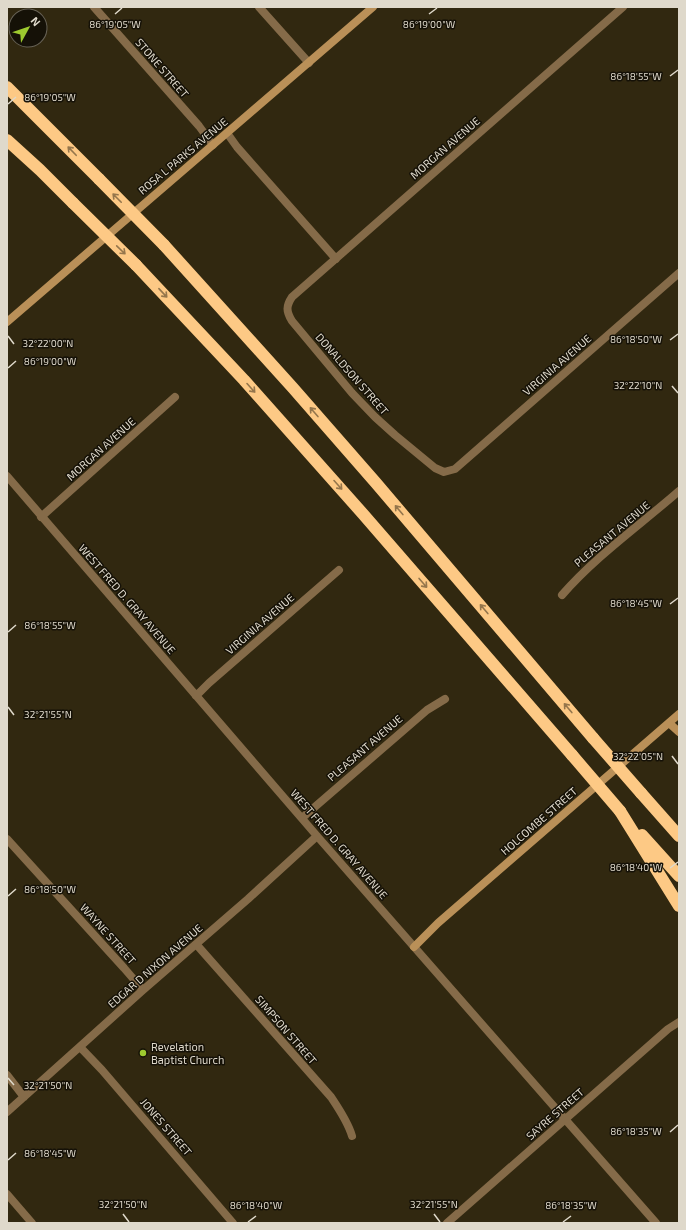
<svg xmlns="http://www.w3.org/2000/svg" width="686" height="1230" font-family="'Exo 2',sans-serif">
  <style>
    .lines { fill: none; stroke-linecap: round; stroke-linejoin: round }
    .street { stroke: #856b49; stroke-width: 8 }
    .secondary { stroke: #ba9058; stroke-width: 8 }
    .highway { stroke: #fdc985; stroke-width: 12 }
    .highway-bridge { stroke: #fdc985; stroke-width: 12 }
    .oneway { stroke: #95764c }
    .ticks { fill: none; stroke: #dfd9cb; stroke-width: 1.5 }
    .poi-dot { fill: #9eca2f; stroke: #151107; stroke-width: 1.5 }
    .labels { text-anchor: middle; stroke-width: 3; stroke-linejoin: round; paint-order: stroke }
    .street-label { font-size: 11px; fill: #dfd9cb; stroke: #151107 }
    .poi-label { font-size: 11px; fill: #dfd9cb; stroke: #151107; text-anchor: start }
    .ticks-label { font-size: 10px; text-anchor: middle; fill: #dfd9cb; stroke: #151107; stroke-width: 3; stroke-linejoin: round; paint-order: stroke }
  </style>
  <rect width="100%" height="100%" fill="#312810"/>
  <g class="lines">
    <!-- street -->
    <path class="street" d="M94,7L199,126L213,145
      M259,7L309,63
      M623,7L292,297C286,306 286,311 292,321L352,393L375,417L395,435L435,468L444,472L455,469L679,273
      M227,133L237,147L336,259
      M7,476L317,836L656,1223
      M41,517L175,397
      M562,595C596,556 640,525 679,491
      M196,696L209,683L339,570
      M302,818L427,710L445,699
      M7,839L124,968L143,990
      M196,944L331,1097C339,1109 348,1122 352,1136
      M80,1047L102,1070L233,1223
      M7,1075L24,1097
      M7,1112L143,990L248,899L317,836
      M7,1194L32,1223
      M447,1223L668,1029L679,1022"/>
    <!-- secondary -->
    <path class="secondary" d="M7,322L373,7
      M669,723L679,732
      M414,947L438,923L679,714"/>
    <!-- highway -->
    <path class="highway" d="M7,87L99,179
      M7,140L40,170L73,203
      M164,245L293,388L376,483L593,738
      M136,265L244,380L363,514L572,755
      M641,793L679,836
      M620,811L679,906
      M642,835L679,876"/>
    <!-- highway-bridge -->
    <path class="highway-bridge" d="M99,179L164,245
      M73,203L136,265
      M593,738L641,793
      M572,755L620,811"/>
  </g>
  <!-- one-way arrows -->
  <defs><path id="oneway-shaft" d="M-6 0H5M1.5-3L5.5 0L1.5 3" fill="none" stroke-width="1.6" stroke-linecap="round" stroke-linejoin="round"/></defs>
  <g class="oneway">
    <use href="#oneway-shaft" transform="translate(72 151) rotate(-134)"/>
    <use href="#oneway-shaft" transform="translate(117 198) rotate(-135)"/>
    <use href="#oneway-shaft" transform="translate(121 250) rotate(44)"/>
    <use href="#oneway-shaft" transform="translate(163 293) rotate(47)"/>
    <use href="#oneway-shaft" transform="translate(251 388) rotate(48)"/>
    <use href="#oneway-shaft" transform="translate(314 412) rotate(-131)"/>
    <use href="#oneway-shaft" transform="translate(338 485) rotate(48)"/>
    <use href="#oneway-shaft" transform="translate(399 510) rotate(-130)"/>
    <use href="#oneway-shaft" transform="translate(423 583) rotate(49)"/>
    <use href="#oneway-shaft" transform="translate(484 609) rotate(-130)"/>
    <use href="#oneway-shaft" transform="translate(568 708) rotate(-130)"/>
  </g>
  <!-- ticks -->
  <path class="ticks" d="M115,14L122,8M429,14L437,8M670,76L678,70M8,104L16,97M8,336L14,344M670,340L678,334M8,368L16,361M672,386L678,393M670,604L678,598M8,632L16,625M8,707L14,715M672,756L678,764M670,868L678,862M8,896L16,889M8,1078L14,1085M670,1132L678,1125M8,1160L16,1153M123,1214L129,1222M434,1214L440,1222M248,1222L256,1216M563,1222L571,1216"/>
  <!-- markers -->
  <circle class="poi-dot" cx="143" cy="1053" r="4"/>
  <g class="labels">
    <!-- street labels -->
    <g class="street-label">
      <text transform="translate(162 68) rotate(49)" y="4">STONE STREET</text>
      <text transform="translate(445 148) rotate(-41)" y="4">MORGAN AVENUE</text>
      <text transform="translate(183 156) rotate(-40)" y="4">ROSA L PARKS AVENUE</text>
      <text transform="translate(557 365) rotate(-41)" y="4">VIRGINIA AVENUE</text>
      <text transform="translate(352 374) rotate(49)" y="4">DONALDSON STREET</text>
      <text transform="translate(101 449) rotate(-42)" y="4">MORGAN AVENUE</text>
      <text transform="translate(612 534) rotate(-40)" y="4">PLEASANT AVENUE</text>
      <text transform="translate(127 599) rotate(49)" y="4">WEST FRED D. GRAY AVENUE</text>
      <text transform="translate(260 624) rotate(-41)" y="4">VIRGINIA AVENUE</text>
      <text transform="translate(365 748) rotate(-41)" y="4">PLEASANT AVENUE</text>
      <text transform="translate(539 821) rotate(-41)" y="4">HOLCOMBE STREET</text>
      <text transform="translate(339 844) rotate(49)" y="4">WEST FRED D. GRAY AVENUE</text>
      <text transform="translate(108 934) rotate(48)" y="4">WAYNE STREET</text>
      <text transform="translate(155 966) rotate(-41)" y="4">EDGAR D NIXON AVENUE</text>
      <text transform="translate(286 1030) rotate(49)" y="4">SIMPSON STREET</text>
      <text transform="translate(555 1114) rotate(-41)" y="4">SAYRE STREET</text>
      <text transform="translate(166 1127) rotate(49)" y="4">JONES STREET</text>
    </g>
    <!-- poi labels -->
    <g class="poi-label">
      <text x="151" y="1051">Revelation<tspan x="151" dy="13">Baptist Church</tspan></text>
    </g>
  </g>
  <g class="ticks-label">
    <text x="115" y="28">86°19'05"W</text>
    <text x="429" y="28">86°19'00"W</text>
    <text x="636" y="80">86°18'55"W</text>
    <text x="50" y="101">86°19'05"W</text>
    <text x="636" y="343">86°18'50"W</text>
    <text x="48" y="347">32°22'00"N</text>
    <text x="50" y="365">86°19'00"W</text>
    <text x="638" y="389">32°22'10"N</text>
    <text x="636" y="607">86°18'45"W</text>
    <text x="50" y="629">86°18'55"W</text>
    <text x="48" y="718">32°21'55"N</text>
    <text x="638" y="760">32°22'05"N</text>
    <text x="636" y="871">86°18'40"W</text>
    <text x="50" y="893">86°18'50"W</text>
    <text x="48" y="1089">32°21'50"N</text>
    <text x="636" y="1135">86°18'35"W</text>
    <text x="50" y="1157">86°18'45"W</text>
    <text x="123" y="1208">32°21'50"N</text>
    <text x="434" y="1208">32°21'55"N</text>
    <text x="256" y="1209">86°18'40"W</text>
    <text x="571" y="1209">86°18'35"W</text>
  </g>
  <!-- border -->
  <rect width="686" height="1230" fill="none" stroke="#dfd9cb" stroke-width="16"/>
  <!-- north arrow -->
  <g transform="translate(28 28) rotate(50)"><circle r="19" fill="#151107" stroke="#666155"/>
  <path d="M0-3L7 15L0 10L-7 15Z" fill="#9eca2f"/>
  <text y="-6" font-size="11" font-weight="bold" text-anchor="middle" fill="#dfd9cb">N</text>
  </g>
</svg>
